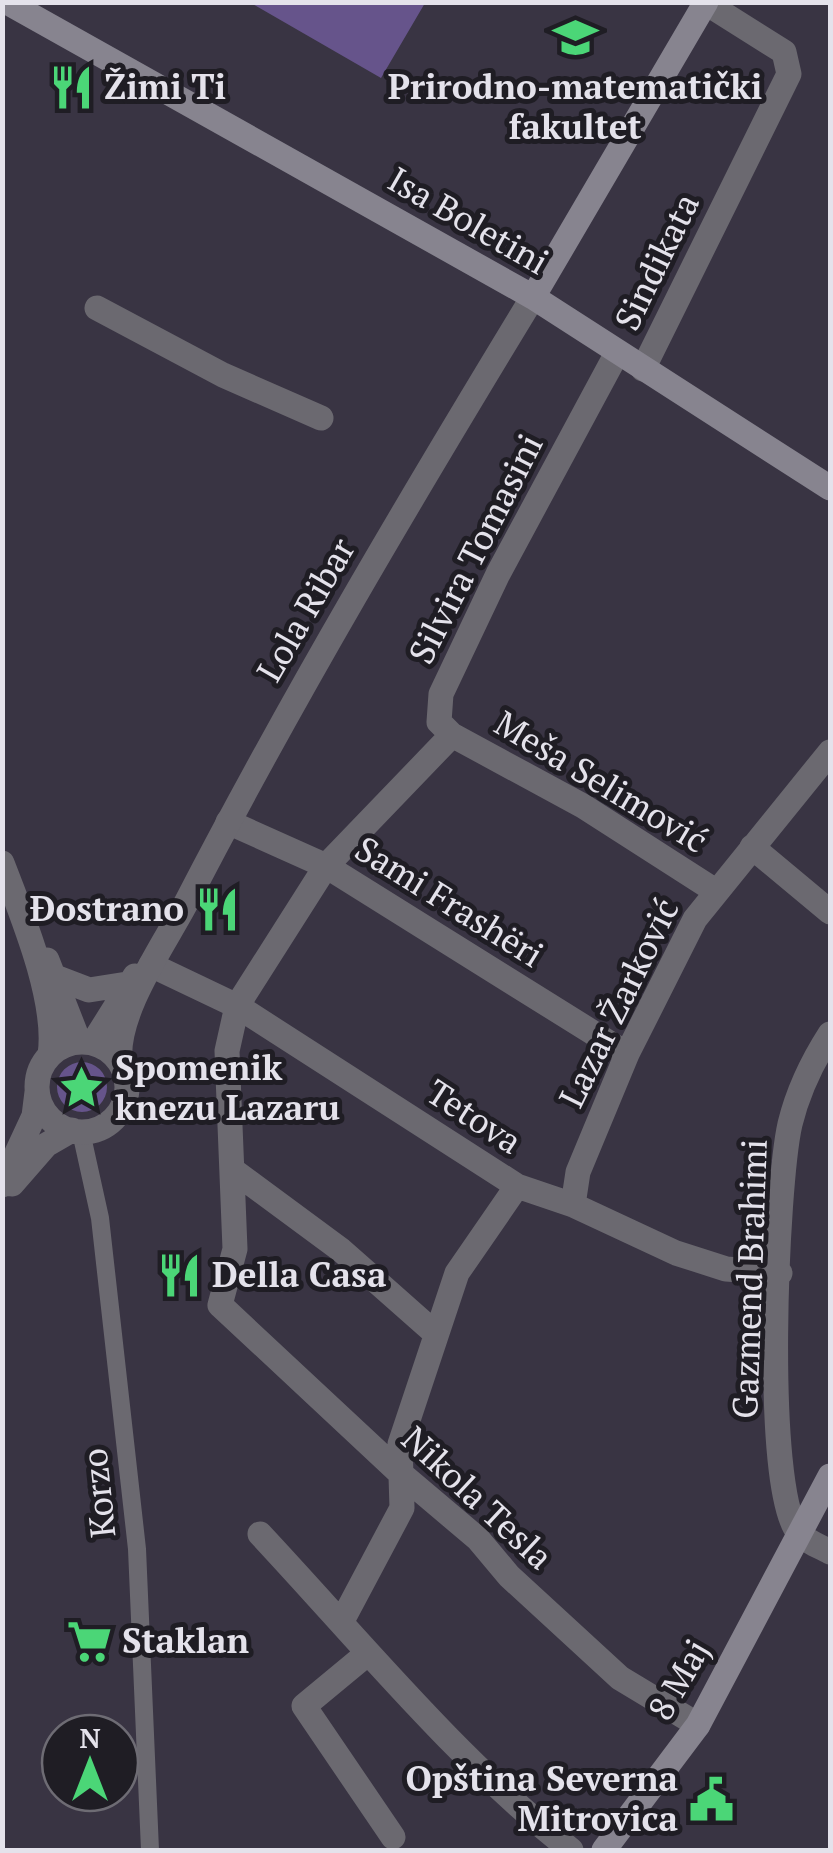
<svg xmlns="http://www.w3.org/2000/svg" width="833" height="1853" font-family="'PT Serif',serif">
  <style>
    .green { fill: #66548b }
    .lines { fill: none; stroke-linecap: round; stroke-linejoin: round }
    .pedestrian { stroke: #6b6970; stroke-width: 18 }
    .minor { stroke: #6b6970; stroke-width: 25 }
    .tertiary { stroke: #6b6970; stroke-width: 25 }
    .secondary { stroke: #87848f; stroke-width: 25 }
    .labels { text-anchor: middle; stroke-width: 10; stroke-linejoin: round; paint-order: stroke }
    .poi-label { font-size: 35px; font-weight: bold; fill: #e4e2eb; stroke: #1f1d24; text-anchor: start }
    .street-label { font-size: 35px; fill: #e4e2eb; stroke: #1f1d24 }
  </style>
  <rect width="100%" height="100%" fill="#393443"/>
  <!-- green -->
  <path class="green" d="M251,3H425L381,78Z
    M57 1087a25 25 0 1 1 50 0a25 25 0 1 1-50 0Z"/>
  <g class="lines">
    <!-- pedestrian -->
    <path class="pedestrian" d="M81,1132L100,1218L137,1549L150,1850"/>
    <!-- minor -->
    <path class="minor" d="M97,308L223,375L321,418
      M617,353L498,574L441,694L439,722L452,735L583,806L714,890
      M643,369L789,74L784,52L706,3
      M452,735L326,866L237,1006L227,1051L235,1249L220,1305L400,1473L478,1539L509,1576L620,1678L698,1725
      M228,822L326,866L627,1054
      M752,847L830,912
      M151,965L237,1006L517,1186L573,1205L676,1253L726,1269L780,1273
      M830,1034C812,1062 798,1091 790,1124C776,1186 763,1487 798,1532C805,1541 821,1547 830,1552
      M234,1171L341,1250L436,1334
      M573,1205L578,1172L627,1054L695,919L830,752
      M260,1534C361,1642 455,1758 571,1850
      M342,1621L402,1508L400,1444L457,1273L517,1186
      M368,1653L304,1706L393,1837"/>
    <!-- tertiary -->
    <path class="tertiary" d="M2,863C22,915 58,1001 50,1055
      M47,960L79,1042
      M55,977L89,990L127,984
      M37 1087a45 45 0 1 1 90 0a45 45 0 1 1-90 0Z
      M93,1043L135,976
      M120,1062C115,1013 164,945 186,903C293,696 412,496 533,297
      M12,1184L46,1145L72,1130
      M2,1185L34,1116L37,1092"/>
    <!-- secondary -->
    <path class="secondary" d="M7,2L533,297L830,488
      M533,297L706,2
      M604,1850L698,1725L830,1476"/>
  </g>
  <!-- icons -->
  <defs>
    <symbol id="university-bare" viewBox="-9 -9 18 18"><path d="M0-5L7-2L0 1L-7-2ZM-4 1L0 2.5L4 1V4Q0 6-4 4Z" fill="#4bd677" stroke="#1f1d24" stroke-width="2.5" paint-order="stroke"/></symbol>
    <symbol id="restaurant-bare" viewBox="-9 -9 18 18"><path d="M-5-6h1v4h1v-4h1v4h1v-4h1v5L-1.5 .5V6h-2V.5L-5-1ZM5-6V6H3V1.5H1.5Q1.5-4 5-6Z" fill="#4bd677" stroke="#1f1d24" stroke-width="2.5" paint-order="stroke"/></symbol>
    <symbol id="sight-bare" viewBox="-9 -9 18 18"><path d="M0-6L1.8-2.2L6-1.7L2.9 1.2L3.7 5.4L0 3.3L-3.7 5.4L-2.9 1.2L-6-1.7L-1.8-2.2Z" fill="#4bd677" stroke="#1f1d24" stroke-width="2.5" paint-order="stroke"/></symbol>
    <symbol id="supermarket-bare" viewBox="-9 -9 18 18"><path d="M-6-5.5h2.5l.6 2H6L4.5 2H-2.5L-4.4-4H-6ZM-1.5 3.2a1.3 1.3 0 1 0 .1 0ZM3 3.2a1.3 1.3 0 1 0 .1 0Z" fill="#4bd677" stroke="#1f1d24" stroke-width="2.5" paint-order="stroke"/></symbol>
    <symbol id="civic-bare" viewBox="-9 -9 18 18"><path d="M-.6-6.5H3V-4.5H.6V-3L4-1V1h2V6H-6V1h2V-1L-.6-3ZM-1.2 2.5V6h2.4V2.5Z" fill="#4bd677" stroke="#1f1d24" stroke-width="2.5" paint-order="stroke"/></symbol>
  </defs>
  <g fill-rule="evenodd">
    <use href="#university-bare" x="544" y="6" width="63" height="63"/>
    <use href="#restaurant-bare" x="40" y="56" width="63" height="63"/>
    <use href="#restaurant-bare" x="186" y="878" width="63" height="63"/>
    <use href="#sight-bare" x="50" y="1056" width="63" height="63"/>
    <use href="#restaurant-bare" x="148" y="1244" width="63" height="63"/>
    <use href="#supermarket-bare" x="58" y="1610" width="63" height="63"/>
    <use href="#civic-bare" x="680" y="1768" width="63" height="63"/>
  </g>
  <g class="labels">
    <!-- poi labels -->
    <g class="poi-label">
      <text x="104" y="99">Žimi Ti</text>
      <text x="575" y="99" text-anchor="middle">Prirodno-matematički<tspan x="575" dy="40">fakultet</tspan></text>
      <text x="184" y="921" text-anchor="end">Đostrano</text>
      <text x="115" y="1080">Spomenik<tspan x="115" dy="40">knezu Lazaru</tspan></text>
      <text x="212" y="1287">Della Casa</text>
      <text x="122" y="1653">Staklan</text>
      <text x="678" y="1791" text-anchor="end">Opština Severna<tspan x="678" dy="40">Mitrovica</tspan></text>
    </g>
    <!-- street labels -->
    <g class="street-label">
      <text transform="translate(468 221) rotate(30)" y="12">Isa Boletini</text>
      <text transform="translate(657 262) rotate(-64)" y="12">Sindikata</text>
      <text transform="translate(476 549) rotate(-63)" y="12">Silvira Tomasini</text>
      <text transform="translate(306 610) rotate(-60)" y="12">Lola Ribar</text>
      <text transform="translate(601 782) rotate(31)" y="12">Meša Selimović</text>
      <text transform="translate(449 902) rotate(32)" y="12">Sami Frashëri</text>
      <text transform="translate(619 1003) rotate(-64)" y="12">Lazar Žarković</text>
      <text transform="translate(474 1117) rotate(33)" y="12">Tetova</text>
      <text transform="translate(750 1279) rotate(-88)" y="12">Gazmend Brahimi</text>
      <text transform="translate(99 1493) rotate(-96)" y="12">Korzo</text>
      <text transform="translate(477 1498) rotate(43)" y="12">Nikola Tesla</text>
      <text transform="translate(679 1680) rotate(-60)" y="12">8 Maj</text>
    </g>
  </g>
  <!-- border -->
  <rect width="833" height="1853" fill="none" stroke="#e4e2eb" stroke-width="10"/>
  <!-- north arrow -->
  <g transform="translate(90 1763)"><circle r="48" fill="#1f1d24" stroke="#6e6c74" stroke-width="2.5"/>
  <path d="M0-8L18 38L0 25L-18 38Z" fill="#4bd677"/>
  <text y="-15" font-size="28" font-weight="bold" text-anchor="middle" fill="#e4e2eb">N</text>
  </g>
</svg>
